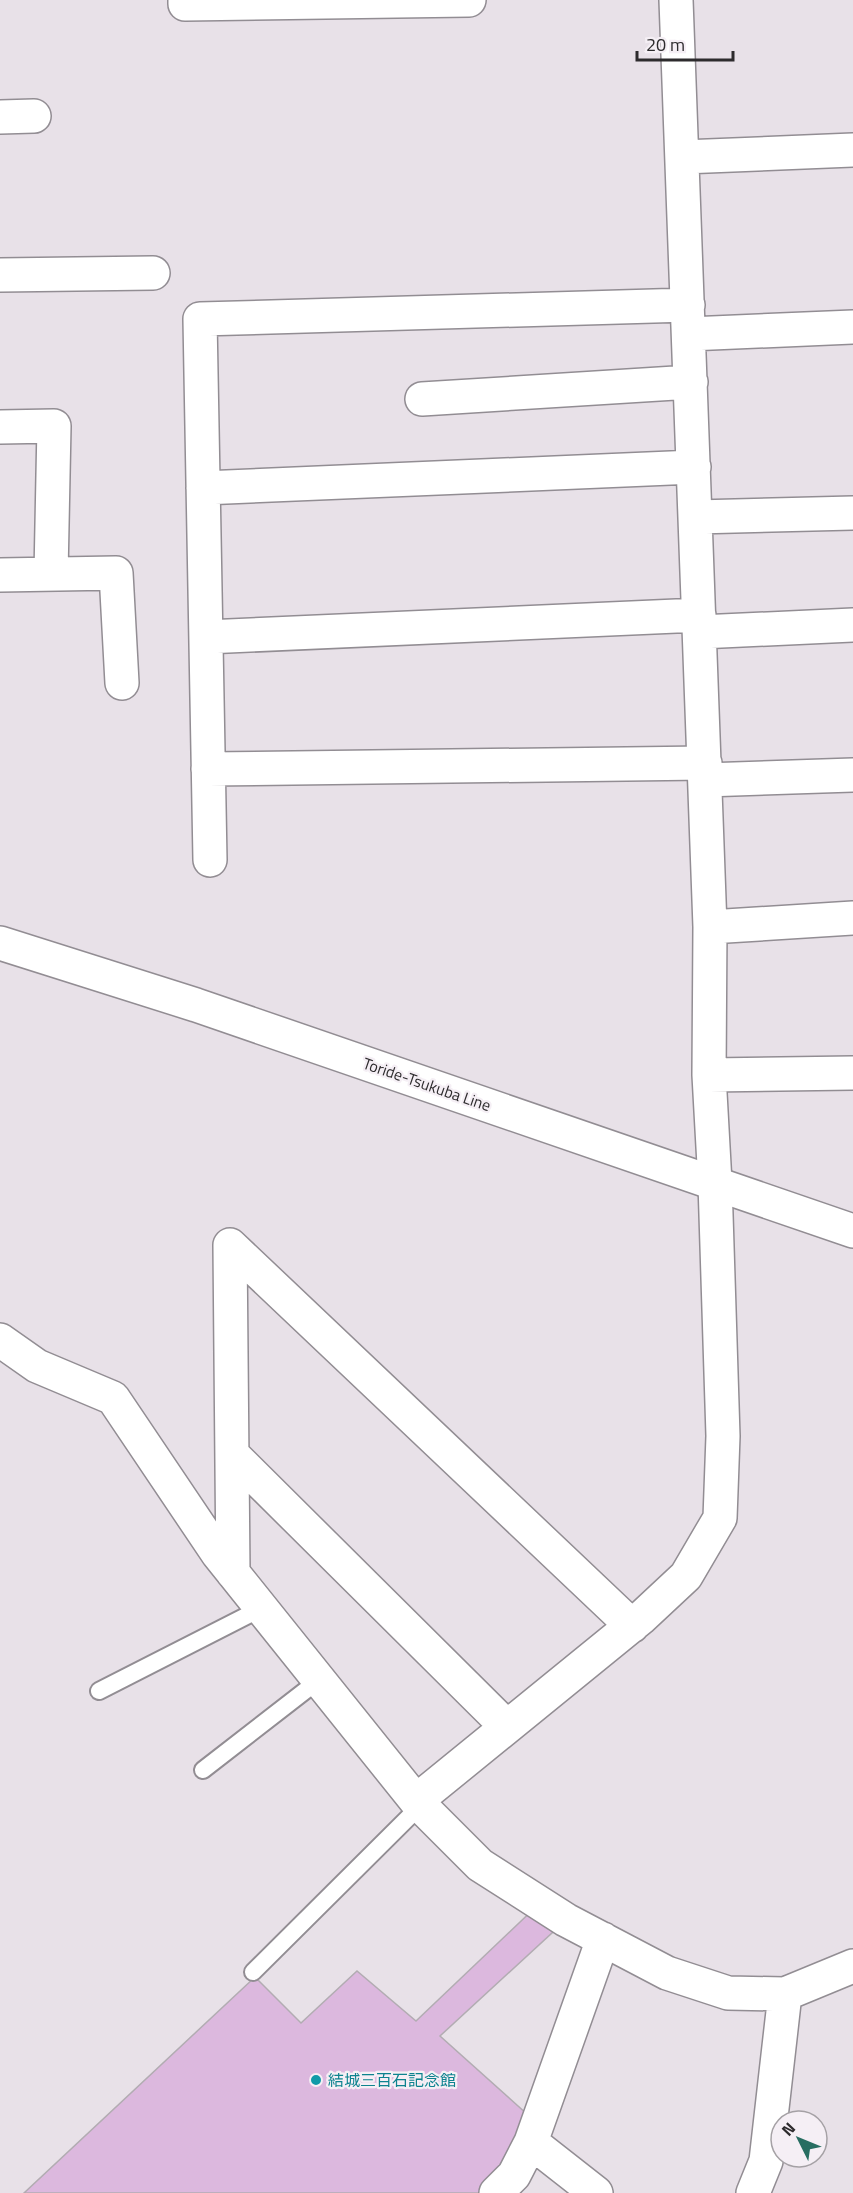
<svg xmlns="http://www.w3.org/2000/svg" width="853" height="2193" font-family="'Titillium Web','Noto Sans JP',sans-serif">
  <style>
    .building { fill: #dcb8de; stroke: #b2acb2; stroke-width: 1.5 }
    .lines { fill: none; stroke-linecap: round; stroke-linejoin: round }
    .lane-casing { stroke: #928d93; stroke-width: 20 }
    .street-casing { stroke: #928d93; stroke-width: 36 }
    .primary-casing { stroke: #928d93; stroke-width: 36 }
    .lane { stroke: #fff; stroke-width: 16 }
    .street { stroke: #fff; stroke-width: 33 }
    .primary { stroke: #fff; stroke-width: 33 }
    .culture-dot { fill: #0f9aa8; stroke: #f5eff5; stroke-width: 2 }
    .labels { text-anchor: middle; stroke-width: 4.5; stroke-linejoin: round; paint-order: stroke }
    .street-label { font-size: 16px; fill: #2d2b2d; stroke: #f5eff5 }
    .culture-label { font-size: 16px; fill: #0d838f; stroke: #f5eff5; text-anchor: start }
  </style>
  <rect width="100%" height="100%" fill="#e8e1e8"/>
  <!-- building -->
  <path class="building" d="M540,1903L566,1920L440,2036L537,2123L489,2193H24L255,1977L301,2023L357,1971L416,2021Z"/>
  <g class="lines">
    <defs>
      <path id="lane" d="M99,1691L262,1608
        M203,1770L319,1680
        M253,1972L420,1806"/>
      <path id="street" d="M185,0V4L469,0
        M0,117L34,116
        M683,157L853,150
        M0,275L153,273
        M689,334L853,327
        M422,399L691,382
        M0,427L54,426L51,574
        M203,488L694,467
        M696,517L853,513
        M0,575L116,573L122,683
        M700,632L853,625
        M206,637L699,615
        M208,769L705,763
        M705,780L853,775
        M210,860L200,319L688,305
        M710,927L853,918
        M709,1075L853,1073
        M0,1340L37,1366L113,1398L218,1554L416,1801L480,1865L566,1920L667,1973L728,1993L785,1994L853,1966
        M232,1454L507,1727
        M233,1573L230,1245L632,1626
        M416,1801L641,1618L686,1576L720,1518L723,1436L715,1183L709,1075L710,927L676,0
        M531,2142L596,2193
        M496,2193L514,2175L531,2142L603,1939
        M753,2193L766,2161L785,1994"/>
      <path id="primary" d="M0,943L196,1005L853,1231"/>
    </defs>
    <!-- lane casing -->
    <use href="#lane" class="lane-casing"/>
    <!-- street casing -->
    <use href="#street" class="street-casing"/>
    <!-- primary casing -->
    <use href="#primary" class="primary-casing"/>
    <!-- lane -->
    <use href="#lane" class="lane"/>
    <!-- street -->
    <use href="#street" class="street"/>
    <!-- primary -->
    <use href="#primary" class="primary"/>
  </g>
  <!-- markers -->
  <circle class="culture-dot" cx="316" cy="2080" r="6"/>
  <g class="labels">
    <!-- street labels -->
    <g class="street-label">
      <text transform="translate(427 1084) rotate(19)" y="6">Toride-Tsukuba Line</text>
    </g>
    <!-- culture labels -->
    <g class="culture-label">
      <text x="328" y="2086">結城三百石記念館</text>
    </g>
  </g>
  <!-- north arrow -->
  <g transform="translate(799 2139) rotate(313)"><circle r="28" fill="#f5eff5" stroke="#a5a1a5" stroke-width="1.5"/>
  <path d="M0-4.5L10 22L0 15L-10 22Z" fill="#276d61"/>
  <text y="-9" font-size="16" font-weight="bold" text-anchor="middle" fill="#2d2b2d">N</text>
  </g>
  <!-- scale -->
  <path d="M637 51v9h96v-9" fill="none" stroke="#2d2b2d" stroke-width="3"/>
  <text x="646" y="51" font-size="18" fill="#2d2b2d" stroke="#f5eff5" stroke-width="4.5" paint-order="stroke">20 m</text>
</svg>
